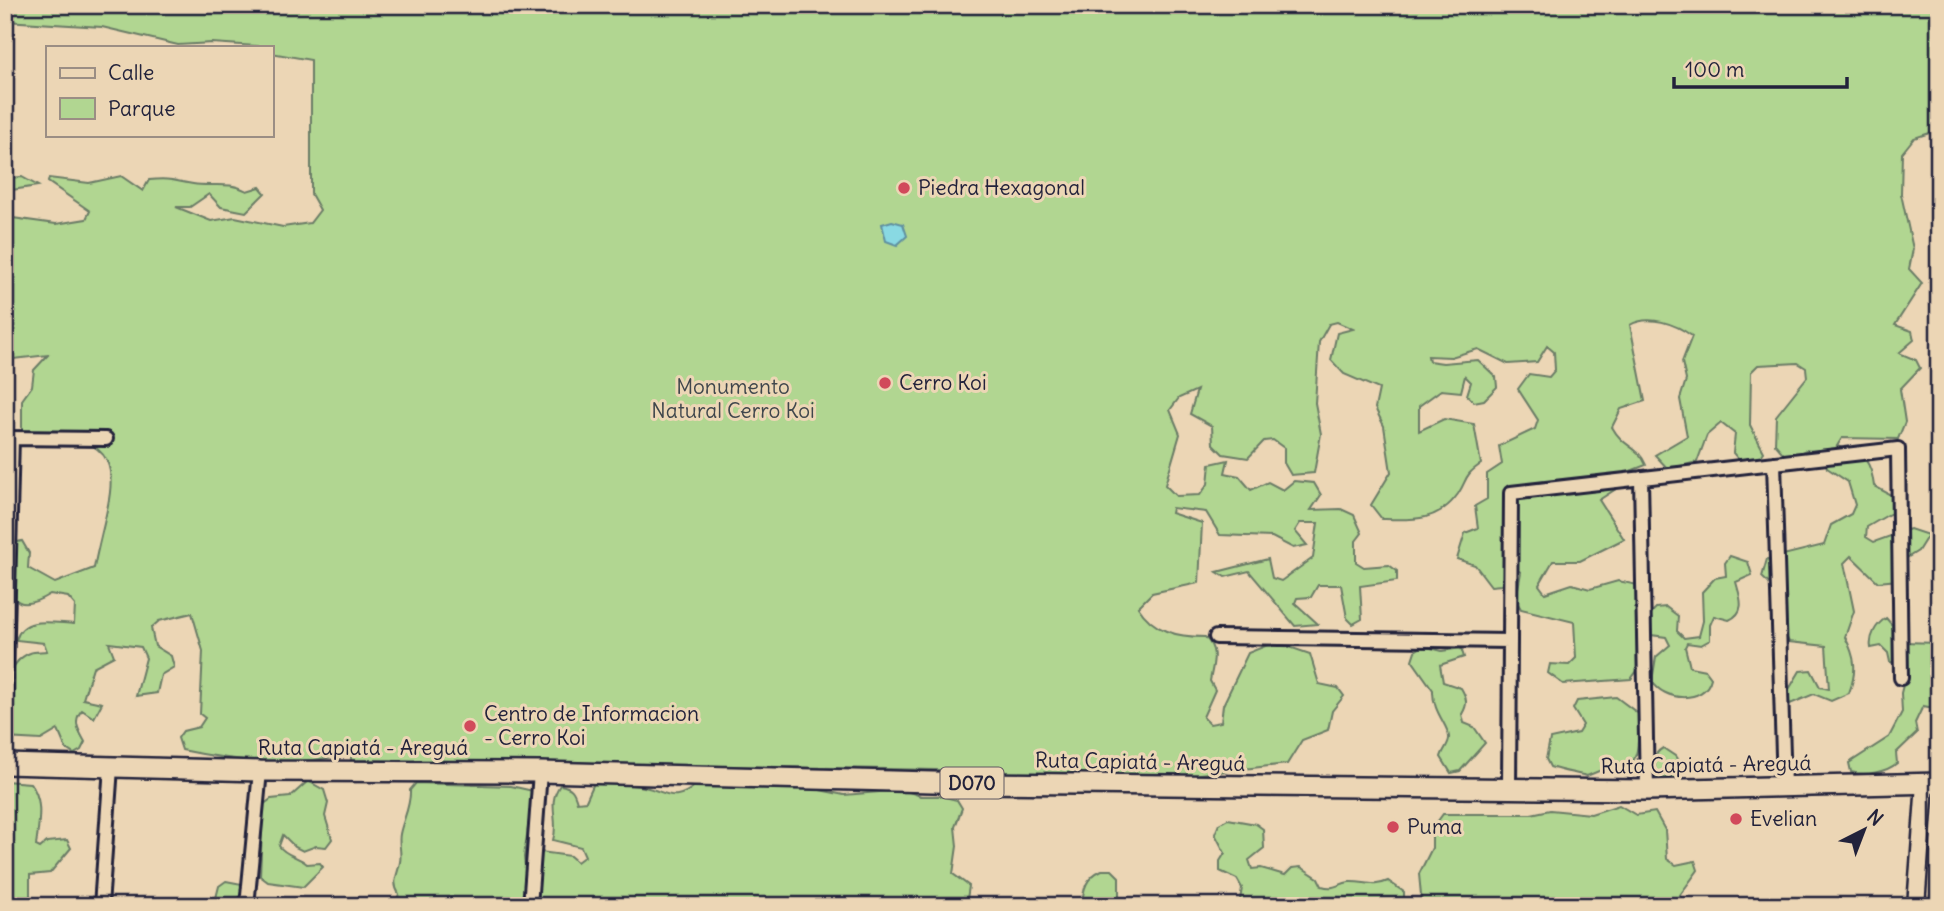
<svg xmlns="http://www.w3.org/2000/svg" width="1944" height="911" font-family="Delius,sans-serif">
  <style>
    .green { fill: #b1d691; stroke: #6a7c66; stroke-width: 2 }
    .water { fill: #89d9e3; stroke: #6090a0; stroke-width: 2 }
    .lines { fill: none; stroke-linecap: round; stroke-linejoin: round }
    .minor-casing { stroke: #22223b; stroke-width: 18 }
    .tertiary-casing { stroke: #22223b; stroke-width: 21 }
    .primary-casing { stroke: #22223b; stroke-width: 24 }
    .minor { stroke: #ecd6b5; stroke-width: 12 }
    .tertiary { stroke: #ecd6b5; stroke-width: 16 }
    .primary { stroke: #ecd6b5; stroke-width: 19 }
    .poi-dot { fill: #d1495b; stroke: #ecd6b5; stroke-width: 2.5 }
    .labels { text-anchor: middle; stroke-width: 6; stroke-linejoin: round; paint-order: stroke }
    .shield { fill: #ecd6b5; stroke: #5f5860; stroke-width: 2 }
    .shield-label { font-size: 19px; font-weight: bold; fill: #22223b }
    .poi-label { font-size: 21px; fill: #22223b; stroke: #ecd6b5; text-anchor: start }
    .park-label { font-size: 21px; fill: #3f464c; stroke: #ecd6b5 }
    .street-label { font-size: 21px; fill: #22223b; stroke: #ecd6b5 }
  </style>
  <rect width="100%" height="100%" fill="#ecd6b5"/>
  <filter id="ink" filterUnits="userSpaceOnUse"><feTurbulence type="fractalNoise" baseFrequency=".0143" numOctaves="2"/><feDisplacementMap in="SourceGraphic" scale="14" xChannelSelector="R" yChannelSelector="G"/><feConvolveMatrix kernelMatrix="1 2 1 2 8 2 1 2 1" color-interpolation-filters="sRGB"/></filter>
  <g filter="url(#ink)">
    <!-- green -->
    <path class="green" d="M5,5H1939V130L1914,138L1902,153L1901,194L1913,249L1909,269L1922,283L1895,325L1912,331L1914,340L1899,353L1916,360L1920,368L1900,389L1905,422L1898,439L1842,438L1837,446C1863,457 1870,455 1874,486L1891,495V513L1867,527L1866,537L1874,542L1910,529L1928,535L1918,551L1902,561L1898,580L1878,582L1851,556L1844,563L1854,611L1845,637C1856,658 1857,671 1849,693L1831,701L1814,694L1790,704L1785,696L1800,671L1811,670L1820,687L1829,689L1826,646L1789,642L1780,625L1783,597L1762,577L1767,559L1824,545L1831,525L1851,514L1855,505L1848,482L1827,468L1824,453L1806,450L1787,458L1775,444L1776,416L1807,377L1806,368L1798,363L1758,365L1751,372L1750,425L1764,452L1757,461L1739,460L1733,453L1735,434L1721,423L1707,435L1697,462L1668,469L1655,455L1687,436L1680,399L1686,380L1682,362L1692,336C1676,324 1649,314 1630,325L1645,401L1621,409L1612,427C1624,449 1638,445 1646,465L1620,475L1622,485L1599,500L1624,539L1580,561H1553L1539,585L1545,593L1572,584L1590,589L1618,581L1638,585L1642,664L1631,679L1563,684L1548,673L1550,664L1569,665L1576,658L1574,622L1521,609L1516,600L1521,572L1512,568L1501,585L1491,586L1475,565L1457,559L1465,533L1478,528L1475,506L1487,499V474L1502,464L1499,446L1535,429L1538,420L1518,389L1529,374L1549,377L1555,370L1554,352L1547,346L1537,362L1508,364L1478,349L1451,357L1428,356L1429,361L1443,363L1478,360L1496,377L1497,387L1484,400L1474,402L1467,395L1471,382L1465,376L1461,392L1441,390L1419,406V431L1444,419L1474,424L1481,464C1463,476 1468,479 1458,494C1438,522 1413,520 1382,519L1371,505L1391,472L1384,426L1375,408L1379,389L1344,374L1331,360L1337,333L1353,329L1337,322L1329,324L1319,342L1315,403L1321,434L1314,473L1291,475L1284,463V448L1273,440L1264,441L1248,458L1223,454L1213,444L1212,426L1190,414L1197,390L1179,398L1170,410L1180,434L1165,485L1176,496L1200,495L1208,484L1210,464L1228,460L1225,473L1239,476L1251,490L1268,482L1283,490L1294,481L1314,483L1321,495L1311,510L1341,509L1354,515L1362,533L1356,541V562L1364,567L1389,565L1397,571V581L1360,586L1362,619L1353,624L1347,618L1341,585H1318L1311,597L1297,598L1295,603L1318,624L1295,626L1249,571L1225,577L1217,572L1268,559L1272,578L1281,581L1313,558L1318,523H1300L1295,531L1307,545L1293,548L1272,537L1220,535L1206,512L1172,508L1171,513L1202,523L1199,583L1152,593L1138,607C1153,631 1176,637 1205,637C1219,651 1213,663 1210,681L1215,690L1203,717L1210,724L1221,722L1223,705L1248,653L1275,642L1310,654L1319,684L1338,688L1344,696L1332,711L1328,730L1302,740L1287,764L1200,774L1182,781L1147,782L1108,773L1072,788L990,771L671,765L662,770L599,764L351,760V753C295,768 238,762 182,750L178,738L183,731L199,727L205,718L200,714L203,651L192,613L159,621L151,628L155,646L171,656L174,667L161,675L157,693L136,696L146,658L141,647L109,643L114,656L93,667L83,699L102,703L94,718L82,710C72,721 79,731 85,742L81,750L74,754L66,749L58,730L41,740L5,738C5,711 0,664 30,653C35,651 42,652 47,651L44,643L16,640C23,615 53,623 74,624L75,605L68,597L50,594C3,623 10,579 5,545L22,541L29,553L28,568L55,583L94,568C109,490 143,432 30,437L22,430V400L32,386L34,370L48,355L5,360V217L56,224L86,219L90,211L48,182L49,178L89,183L121,176L143,191L149,180C173,178 172,181 193,184C213,187 229,181 247,191L260,187L265,193L246,212L221,207L209,194L190,207H176L211,221L235,217L283,227L310,223L320,210L311,194V60L271,53V47L212,43L178,45L102,27L5,21Z
      M22,177L38,186L5,191V178Z
      M1730,556L1748,562L1752,575L1736,582C1740,597 1747,612 1729,620L1714,616L1710,625V640L1701,645L1687,643L1685,647L1690,667L1705,670L1711,678C1705,705 1663,701 1652,681L1656,657L1670,645L1666,637L1651,635C1646,627 1649,614 1656,608L1666,607L1678,616L1677,631L1684,638L1699,636L1703,621L1702,592L1715,578L1726,576L1725,563Z
      M1886,618L1892,625L1894,636L1902,642L1939,643V709L1923,706L1915,723L1917,733L1896,753L1897,763C1887,772 1865,776 1851,772L1849,763L1889,737L1902,712L1901,693L1908,665L1890,662L1888,653L1881,646L1871,648C1869,637 1876,624 1886,618Z
      M1423,646L1442,651L1461,648L1464,657L1440,665L1443,682L1461,688C1467,698 1468,704 1462,714L1464,723L1474,727L1485,743L1460,771L1451,773L1441,757C1443,750 1450,743 1449,737C1448,725 1432,711 1433,690L1412,660L1415,651Z
      M1616,697L1640,715C1636,736 1643,756 1625,770L1606,768L1587,776C1575,773 1561,771 1550,767L1546,759L1550,739L1578,733L1583,725L1573,709L1577,701Z
      M1663,748L1675,756L1682,766L1677,777L1654,781C1648,771 1652,754 1663,748Z
      M5,781L30,783C45,800 38,826 36,846L40,848L47,842L67,840L71,848L50,873L30,875V895L36,906H5Z
      M308,781L324,790L328,803L325,816L332,839L326,847L316,846L303,851L295,847L283,835L279,846C286,856 298,856 307,864L320,863L323,867L303,887L268,882L260,876L263,805L271,799L290,797Z
      M776,781L844,795L903,790L921,796H940L957,800L962,808L955,827L957,846L953,874L969,886L966,906H399L396,902L399,894C391,882 398,875 400,862C402,853 398,843 400,834C403,819 411,806 410,790L416,783L511,786L533,791L524,857L526,876L534,871L541,852L570,856L577,862L585,856L581,847L553,840C560,820 546,805 560,785C572,787 574,791 577,802L586,801L594,783C604,782 634,785 644,787C668,792 673,804 696,785Z
      M1619,805L1636,815L1655,812L1665,830L1667,859L1676,865L1695,861L1698,870L1680,895L1681,906H1422L1419,874L1432,848V829L1443,814H1531L1550,810L1591,814Z
      M1228,819L1256,824L1263,829L1264,848L1249,860L1252,869L1261,868L1285,875L1292,868L1301,867L1318,878L1322,886C1334,890 1338,884 1349,882C1364,881 1373,888 1388,881L1404,892V906H1239L1242,888L1237,879L1220,871V861L1225,853L1215,834L1219,824Z
      M1102,870H1112L1119,877V897L1113,906H1082C1083,889 1086,877 1102,870Z
      M226,881L242,884L244,893L238,906H214L219,886Z"/>
    <!-- water -->
    <path class="water" d="M892,221L903,224L907,236L897,245L886,241L882,224Z"/>
    <g class="lines">
      <defs>
        <path id="minor" d="M6,438L106,439
          M1774,463L1784,787
          M1641,478L1647,790
          M1216,637L1510,641
          M5,707L12,438
          M1509,788L1511,493L1898,449L1901,678
          M101,906L111,767
          M247,906L260,771
          M530,906L540,772"/>
        <path id="tertiary" d="M1916,906L1925,783"/>
        <path id="primary" d="M5,764L260,771L540,772L972,783L1647,790L1939,783"/>
      </defs>
      <!-- minor casing -->
      <use href="#minor" class="minor-casing"/>
      <!-- tertiary casing -->
      <use href="#tertiary" class="tertiary-casing"/>
      <!-- primary casing -->
      <use href="#primary" class="primary-casing"/>
      <!-- minor -->
      <use href="#minor" class="minor"/>
      <!-- tertiary -->
      <use href="#tertiary" class="tertiary"/>
      <!-- primary -->
      <use href="#primary" class="primary"/>
    </g>
  </g>
  <!-- markers -->
  <g class="poi-dot">
    <circle cx="904" cy="188" r="7"/>
    <circle cx="885" cy="383" r="7"/>
    <circle cx="470" cy="726" r="7"/>
    <circle cx="1736" cy="819" r="7"/>
    <circle cx="1393" cy="827" r="7"/>
  </g>
  <g class="labels">
    <!-- shield labels -->
    <rect class="shield" x="940.5" y="767.5" width="63" height="31" rx="5"/>
    <g class="shield-label">
      <text x="972" y="790">D070</text>
    </g>
    <!-- poi labels -->
    <g class="poi-label">
      <text x="918" y="195">Piedra Hexagonal</text>
      <text x="899" y="390">Cerro Koi</text>
      <text x="484" y="721">Centro de Informacion<tspan x="484" dy="24">- Cerro Koi</tspan></text>
      <text x="1750" y="826">Evelian</text>
      <text x="1407" y="834">Puma</text>
    </g>
    <!-- park labels -->
    <g class="park-label">
      <text x="733" y="394">Monumento<tspan x="733" dy="24">Natural Cerro Koi</tspan></text>
    </g>
    <!-- street labels -->
    <g class="street-label">
      <text x="363" y="755">Ruta Capiatá - Areguá</text>
      <text transform="translate(1140 762) rotate(1)" y="7">Ruta Capiatá - Areguá</text>
      <text transform="translate(1706 765) rotate(-1)" y="7">Ruta Capiatá - Areguá</text>
    </g>
  </g>
  <!-- margin -->
  <rect width="1944" height="911" fill="none" stroke="#ecd6b5" stroke-width="28"/>
  <rect x="14" y="14" width="1916" height="883" fill="none" stroke="#22223b" stroke-width="2.5" filter="url(#ink)"/>
  <!-- legend -->
  <rect x="46" y="46" width="228" height="91" fill="#ecd6b5" stroke="#9b8e84" stroke-width="2"/>
  <rect x="60" y="68" width="35" height="10" fill="#ecd6b5" stroke="#9b8e84" stroke-width="2"/>
  <text x="108" y="80" font-size="21" fill="#22223b">Calle</text>
  <rect x="60" y="98" width="35" height="21" fill="#b1d691" stroke="#9b8e84" stroke-width="2"/>
  <text x="108" y="116" font-size="21" fill="#22223b">Parque</text>
  <!-- north arrow -->
  <g transform="translate(1864 830) rotate(42)" stroke="#ecd6b5" stroke-width="5" paint-order="stroke">
  <path d="M0-5L12 26L0 18L-12 26Z" fill="#22223b"/>
  <text y="-10" font-size="19" font-weight="bold" text-anchor="middle" fill="#22223b">N</text>
  </g>
  <!-- scale -->
  <path d="M1674 77v10h173v-10" fill="none" stroke="#22223b" stroke-width="3.5"/>
  <text x="1685" y="77" font-size="21" fill="#22223b" stroke="#ecd6b5" stroke-width="5" paint-order="stroke">100 m</text>
</svg>
